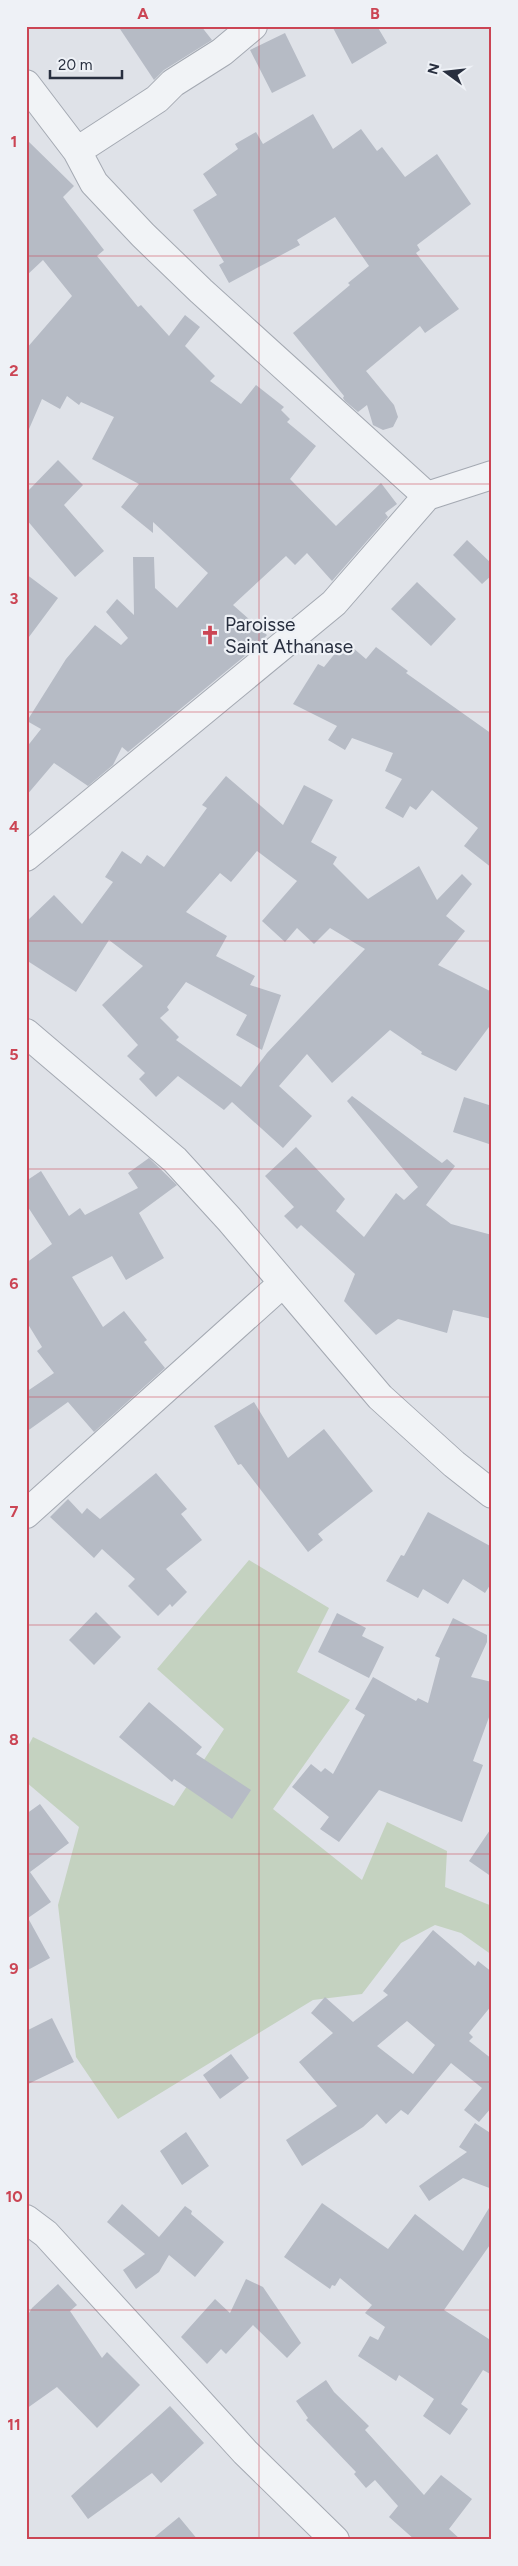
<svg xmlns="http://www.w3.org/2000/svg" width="518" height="2566" font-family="Figtree,sans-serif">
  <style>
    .green { fill: #c4d2c0 }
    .building { fill: #b6bbc5; fill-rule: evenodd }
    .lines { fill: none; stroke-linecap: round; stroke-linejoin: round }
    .street-casing { stroke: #a4a9b2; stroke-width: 30 }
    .street { stroke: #f1f3f6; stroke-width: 28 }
    .grid { fill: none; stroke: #cb4554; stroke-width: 1; stroke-opacity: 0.55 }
    .labels { text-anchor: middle; stroke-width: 4.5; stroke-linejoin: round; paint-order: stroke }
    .poi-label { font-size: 19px; fill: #282f3f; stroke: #eef1f6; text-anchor: start }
    .neatline { fill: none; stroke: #cb4554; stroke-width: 2 }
    .grid-label { font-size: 16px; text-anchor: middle; font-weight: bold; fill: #cb4554 }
  </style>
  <rect width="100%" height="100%" fill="#dfe2e8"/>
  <!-- green -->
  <path class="green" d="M249,1560L329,1608L297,1672L350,1700L273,1809L362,1880L387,1822L447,1851L445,1887L492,1906V1955L461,1933L435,1925L401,1943L362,1994L313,2000L118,2119L76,2057L58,1905L79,1827L26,1782V1750L33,1737L174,1806L224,1729L157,1669Z"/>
  <!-- building -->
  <path class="building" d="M118,26H201L212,40L164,70L154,80Z
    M332,26H377L387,43L352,64Z
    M285,33L306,76L272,93L250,50Z
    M313,114L333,149L361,129L377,151L382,147L405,177L437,154L471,204L417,245L420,250L416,253L459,309L425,333L420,326L366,371L394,405L398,417L393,427L383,430L373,425L367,405L358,412L345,401L343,398L344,396L293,333L350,285L348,283L369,266L335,217L297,240L300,245L229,283L219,265L224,262L193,210L217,195L203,174L238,149L235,144L256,132L263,144Z
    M26,139L74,186L63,197L104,250L97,256L138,307L141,305L169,336L185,315L200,327L185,346L215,376L210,381L241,404L256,385L284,407L281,410L290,419L287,422L316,446L290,479L336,526L381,483L397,504L385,513L388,517L332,581L307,553L295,565L286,556L233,605L267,635L257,646L128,752L122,747L113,765L88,786L54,763L26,796V748L41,729L27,721L66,659L95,625L121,645L128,638L106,612L117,599L134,615L133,557H154L155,588L177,608L208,573L153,522V533L121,507L139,484L92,459L114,417L81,402L79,405L67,396L60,409L42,399L26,436V349L72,296L43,260L26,276Z
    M58,460L83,485L64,505L104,551L75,577L26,519V493Z
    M467,540L492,564V575L482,584L453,555Z
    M26,574L58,598L26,641Z
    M417,582L456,619L431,646L391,609Z
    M345,641L366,659L376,647L408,671L406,673L492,734V868L464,846L478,828L432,790L416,810L410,806L403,818L385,808L402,779L385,771L393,753L352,738L345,750L328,740L337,726L293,704L318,664L324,667Z
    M226,776L283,825L304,785L333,800L311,842L337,857L333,864L368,899L419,866L437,900L462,874L472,884L446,916L465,931L438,965L492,992V1023L456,1071L421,1054L422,1052L390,1030L332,1083L307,1054L279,1086L312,1116L283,1148L232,1102L224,1110L178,1076L156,1097L139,1079L145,1073L127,1056L138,1045L102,1005L143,966L109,940L76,992L26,960V922L54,895L82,924L113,882L105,877L122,851L141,864L147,855L164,867L207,808L202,805ZM257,851L297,881L262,921L285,942L297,928L314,944L330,928L365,949L267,1053L241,1087L176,1040L179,1037L160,1018L169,1010L167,1007L186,982L247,1015L236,1035L262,1050L281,995L250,985L255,976L216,956L227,936L186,912L220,873L231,882Z
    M352,1096L442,1163L447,1159L455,1166L426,1205L451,1224L492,1235V1319L453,1310L447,1333L398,1319L376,1335L344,1301L355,1274L301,1225L297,1229L284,1216L294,1207L265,1176L296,1147L345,1199L336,1211L364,1237L396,1193L404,1200L418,1187L347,1101Z
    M464,1097L492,1106V1145L453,1132Z
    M149,1158L177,1185L139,1213L164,1258L126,1280L112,1256L72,1277L103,1327L124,1311L147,1340L144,1342L165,1368L94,1432L68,1402L26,1432V1392L54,1373L37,1351L42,1347L26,1321V1263L52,1244L26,1204V1181L41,1171L69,1216L80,1208L85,1215L138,1188L128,1173Z
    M254,1402L288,1458L324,1429L373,1491L318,1534L323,1540L308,1552L241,1464L238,1465L214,1426Z
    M156,1473L187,1509L181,1514L202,1540L166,1569L187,1592L172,1607L170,1604L158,1616L128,1586L135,1579L102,1549L94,1558L50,1517L68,1499L82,1514L87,1508L100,1519Z
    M428,1512L492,1547V1582L485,1593L463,1579L448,1604L423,1589L418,1598L386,1581L401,1555L404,1556Z
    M96,1612L121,1637L94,1665L69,1640Z
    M337,1613L366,1628L362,1636L384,1647L369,1678L318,1652Z
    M453,1618L487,1635V1642L471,1677L492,1682V1709L473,1761L483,1765L462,1822L379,1790L339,1842L320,1829L329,1817L292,1787L311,1764L321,1772L325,1768L333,1774L365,1715L355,1709L373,1677L416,1701L418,1698L428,1703L440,1658L435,1656Z
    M149,1702L202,1747L196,1754L251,1790L232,1819L174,1779L172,1782L119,1737Z
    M40,1804L69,1843L30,1872L51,1902L28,1918L50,1958L26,1971V1814Z
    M492,1827V1877L469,1861Z
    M433,1930L475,1966L478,1961L492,1972V2005L469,2033L473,2037L469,2041L492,2059V2107L479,2122L464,2110L482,2088L451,2063L408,2115L401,2110L386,2124L377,2114L363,2127L302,2166L286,2140L337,2106L299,2062L333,2033L311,2013L325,1997L353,2022L388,1995L383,1991ZM407,2021L435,2045L413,2074L377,2046Z
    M52,2018L74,2062L26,2085V2031Z
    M231,2054L249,2078L220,2099L203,2075Z
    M475,2123L492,2134V2189L463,2178L429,2201L419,2186L467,2152L459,2147Z
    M186,2132L209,2166L182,2185L160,2151Z
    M322,2203L388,2249L415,2214L463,2251L492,2203V2242L444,2310L492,2341V2375L483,2370L461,2404L468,2409L450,2435L423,2416L434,2399L399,2375L396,2381L358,2356L370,2336L378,2340L385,2327L365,2313L372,2305L340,2278L335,2286L332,2285L330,2289L284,2257Z
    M122,2204L159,2237L185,2206L192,2211L191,2214L224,2242L195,2277L169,2255L159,2272L136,2289L123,2270L145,2254L107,2222Z
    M246,2279L263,2287L301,2343L287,2358L253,2325L226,2354L221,2349L207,2364L181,2337L215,2299L230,2313Z
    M58,2284L77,2305L70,2311L102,2358L107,2352L140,2385L97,2428L57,2387L26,2409V2318L32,2308Z
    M326,2380L334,2392L369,2426L365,2430L424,2495L441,2475L472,2499L449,2529L461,2540H415L389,2517L398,2506L375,2480L366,2488L354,2474L356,2472L306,2420L308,2418L296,2401Z
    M170,2406L204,2443L161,2483L152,2473L88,2519L71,2496Z
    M179,2517L198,2540H151Z"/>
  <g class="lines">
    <defs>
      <path id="street" d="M26,84L77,151L94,183L143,235L201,291L427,496
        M77,151L157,99L173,83L222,52L253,26
        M26,857L334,603L427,496L492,475
        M26,1033L175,1160L229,1219L380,1397L454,1464L492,1494
        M26,1514L283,1283
        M26,2219L46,2234L245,2452L335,2540"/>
    </defs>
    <!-- street casing -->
    <use href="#street" class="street-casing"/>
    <!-- street -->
    <use href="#street" class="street"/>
  </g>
  <!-- grid -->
  <path class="grid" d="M259,26V2540M26,256H492M26,484H492M26,712H492M26,941H492M26,1169H492M26,1397H492M26,1625H492M26,1854H492M26,2082H492M26,2310H492"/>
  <!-- icons -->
  <defs>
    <symbol id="church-bare" viewBox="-9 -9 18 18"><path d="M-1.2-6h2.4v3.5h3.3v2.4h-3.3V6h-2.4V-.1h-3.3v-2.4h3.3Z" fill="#cb4554" stroke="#eef1f6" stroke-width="2.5" paint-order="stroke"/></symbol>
  </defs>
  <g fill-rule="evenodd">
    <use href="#church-bare" x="196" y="621" width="28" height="28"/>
  </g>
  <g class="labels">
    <!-- poi labels -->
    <g class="poi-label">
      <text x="225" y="631">Paroisse<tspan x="225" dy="22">Saint Athanase</tspan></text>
    </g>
  </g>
  <!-- border -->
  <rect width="518" height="2566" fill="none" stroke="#eef1f6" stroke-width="55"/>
  <!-- north arrow -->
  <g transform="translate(446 72) rotate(285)" stroke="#eef1f6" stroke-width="4" paint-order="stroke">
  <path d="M0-4L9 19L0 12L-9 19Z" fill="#282f3f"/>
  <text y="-8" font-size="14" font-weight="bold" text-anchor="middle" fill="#282f3f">N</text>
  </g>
  <!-- scale -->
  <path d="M50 70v8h72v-8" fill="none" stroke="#282f3f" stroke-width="2.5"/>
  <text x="58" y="70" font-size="15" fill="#282f3f" stroke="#eef1f6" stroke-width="4" paint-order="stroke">20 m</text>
  <rect x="28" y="28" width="462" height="2510" class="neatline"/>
  <g class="grid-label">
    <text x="143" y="19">A</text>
    <text x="375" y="19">B</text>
    <text x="14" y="147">1</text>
    <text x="14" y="376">2</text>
    <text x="14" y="604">3</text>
    <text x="14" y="832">4</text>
    <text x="14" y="1060">5</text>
    <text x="14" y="1289">6</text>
    <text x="14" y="1517">7</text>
    <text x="14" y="1745">8</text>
    <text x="14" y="1974">9</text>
    <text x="14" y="2202">10</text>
    <text x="14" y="2430">11</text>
  </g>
</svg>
